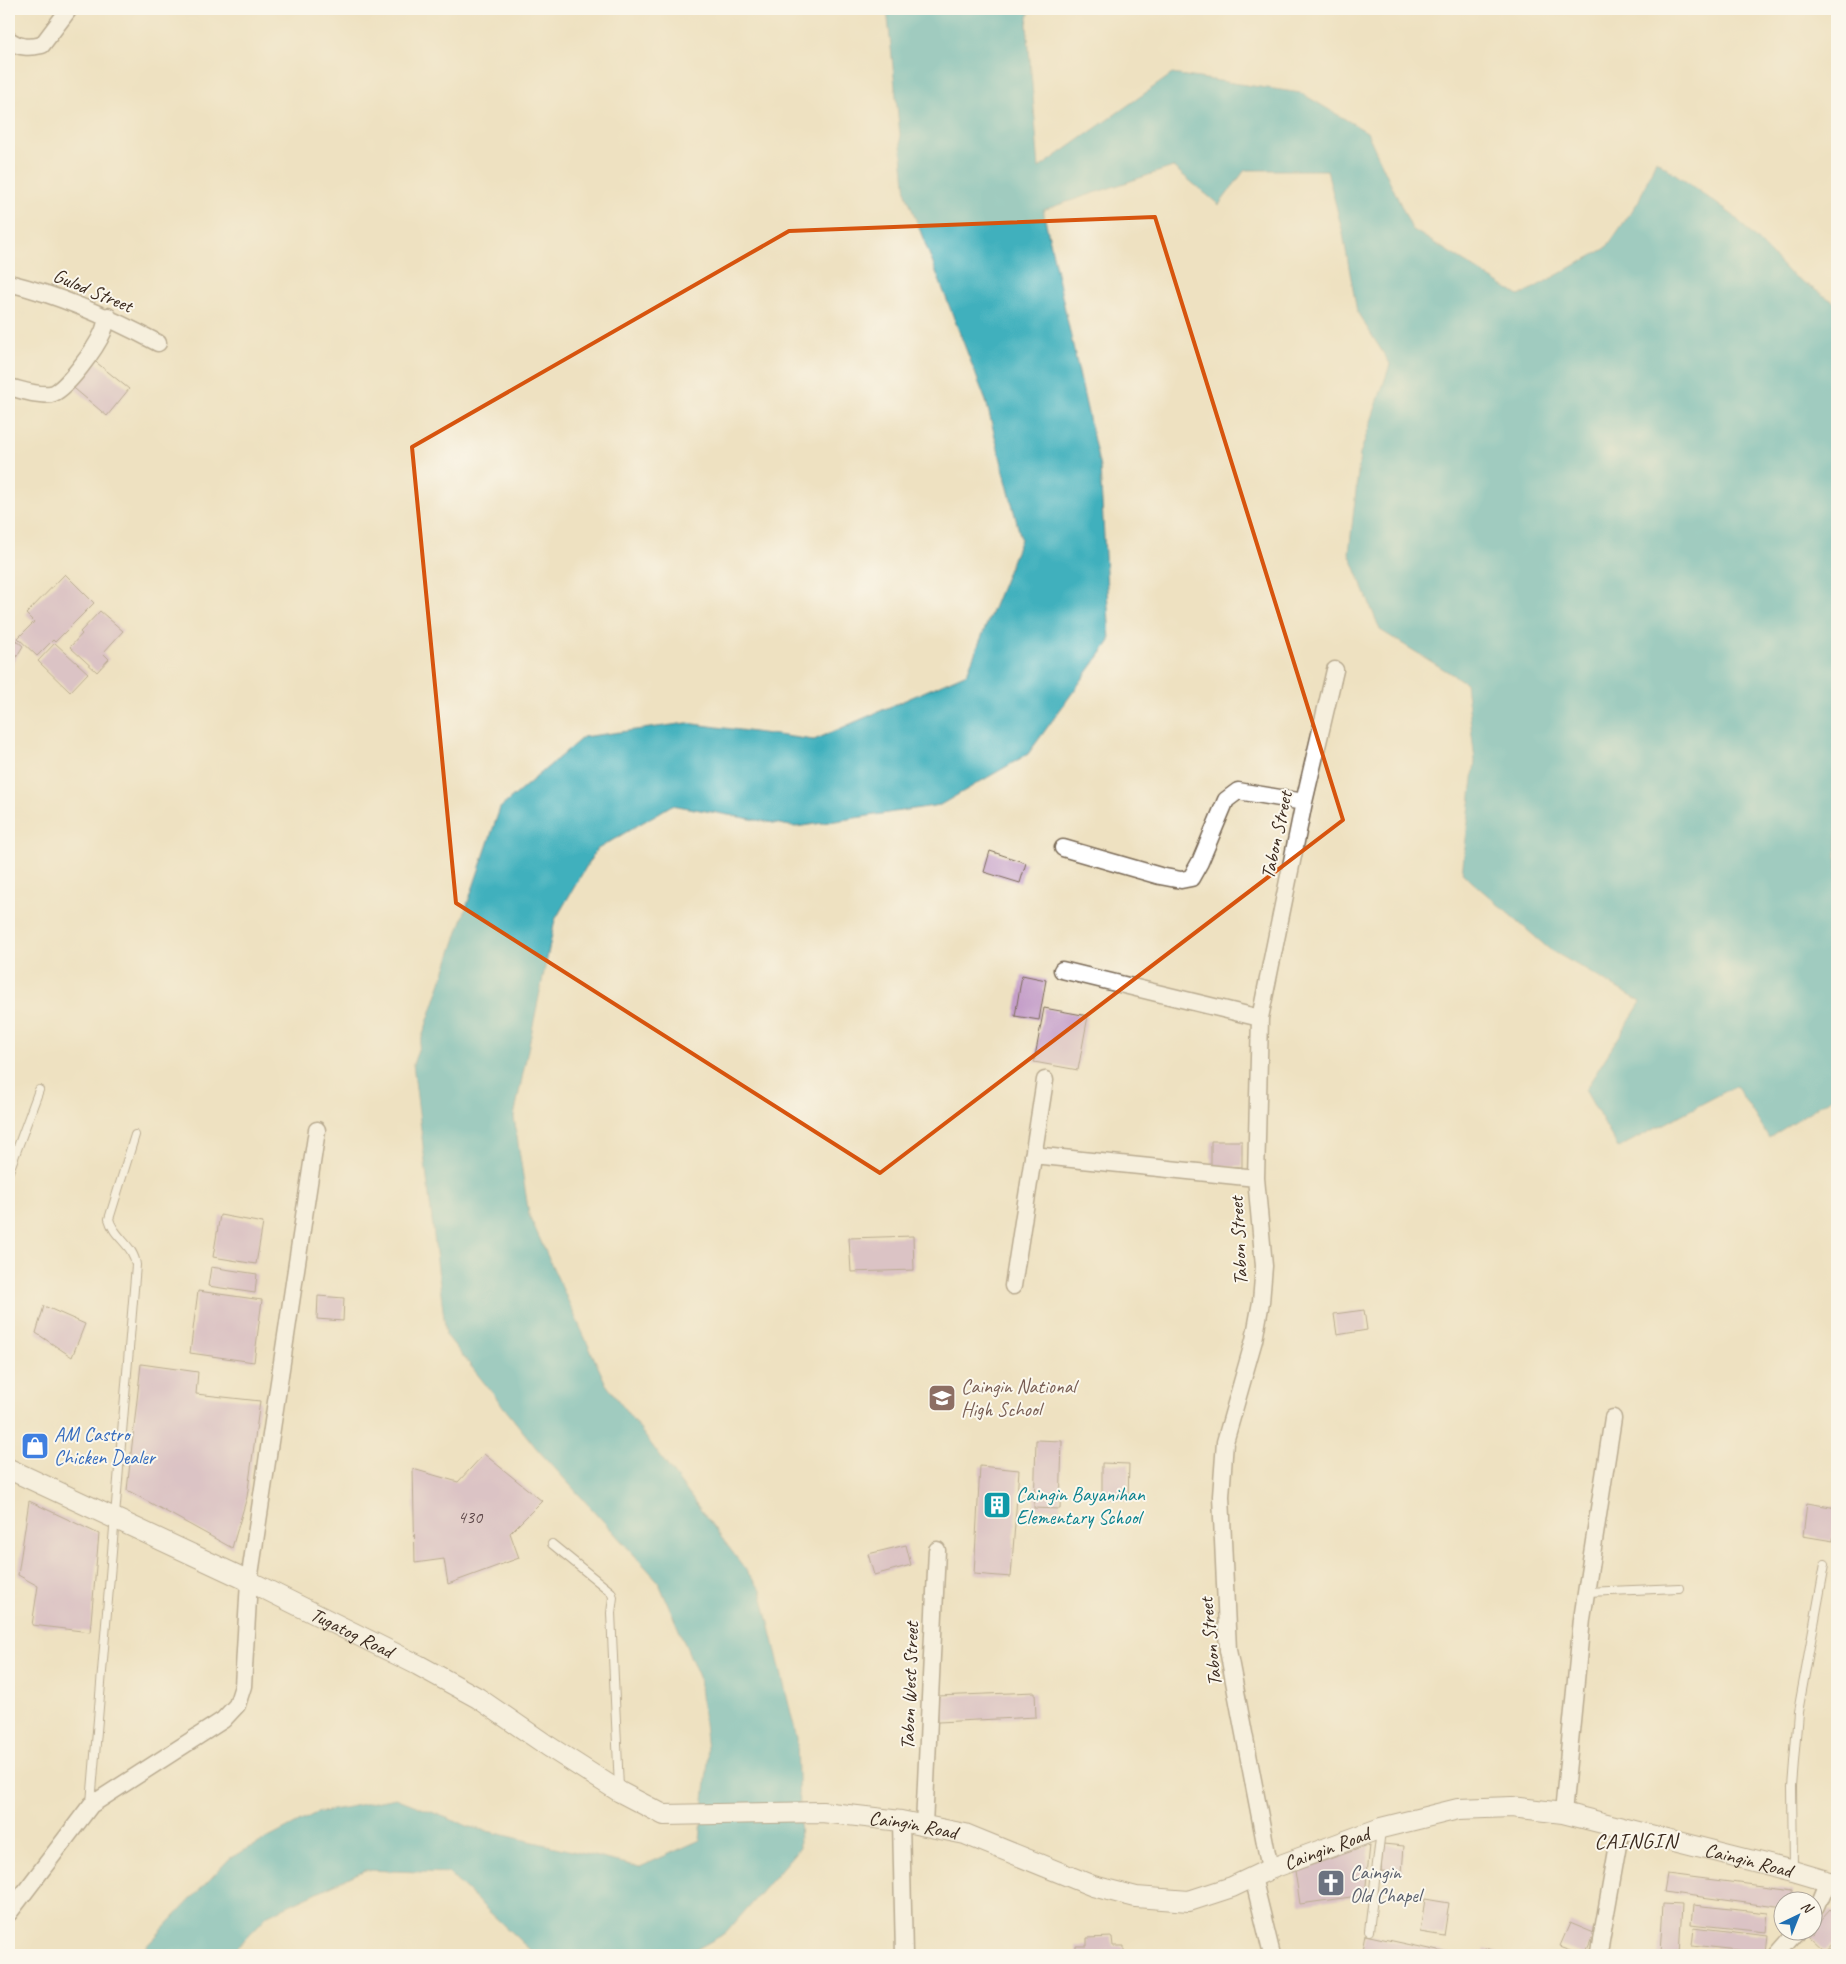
<svg xmlns="http://www.w3.org/2000/svg" width="1846" height="1964" font-family="Caveat,sans-serif">
  <style>
    .water { fill: #41b0bd; stroke: #3e6d6e }
    .building { fill: #c49ec9 }
    .lines { fill: none; stroke-linecap: round; stroke-linejoin: round }
    .service-casing { stroke: #7a6a57; stroke-width: 10 }
    .minor-casing { stroke: #7a6a57; stroke-width: 19 }
    .tertiary-casing { stroke: #7a6a57; stroke-width: 22 }
    .service { stroke: #fff; stroke-width: 8 }
    .minor { stroke: #fff; stroke-width: 16 }
    .tertiary { stroke: #fff; stroke-width: 20 }
    .marked { fill: none; stroke: #d7540e; stroke-width: 4; stroke-linejoin: round }
    .labels { text-anchor: middle; stroke-width: 4; stroke-linejoin: round; paint-order: stroke }
    .number-label { font-size: 18px; fill: #5d4749 }
    .street-label { font-size: 20px; fill: #3b2a1e; stroke: #fbf7ec }
    .education-label { font-size: 20px; fill: #785e54; stroke: #fbf7ec; text-anchor: start }
    .shop-label { font-size: 20px; fill: #366cbe; stroke: #fbf7ec; text-anchor: start }
    .culture-label { font-size: 20px; fill: #0d838f; stroke: #fbf7ec; text-anchor: start }
    .worship-label { font-size: 20px; fill: #5b616d; stroke: #fbf7ec; text-anchor: start }
    .quarter-label { font-size: 22px; letter-spacing: 1px; fill: #3b2a1e; stroke: #fbf7ec }
  </style>
  <rect width="100%" height="100%" fill="#fbf7ec"/>
  <filter id="ink" filterUnits="userSpaceOnUse"><feTurbulence type="fractalNoise" baseFrequency=".02" numOctaves="2"/><feDisplacementMap in="SourceGraphic" scale="10" xChannelSelector="R" yChannelSelector="G"/><feConvolveMatrix kernelMatrix="1 2 1 2 8 2 1 2 1" color-interpolation-filters="sRGB"/></filter>
  <filter id="wash" filterUnits="userSpaceOnUse"><feTurbulence type="fractalNoise" baseFrequency=".0096" numOctaves="4" result="noise"/><feDisplacementMap in="SourceGraphic" scale="20" xChannelSelector="R" yChannelSelector="G"/><feGaussianBlur stdDeviation="1.12" result="paint"/><feColorMatrix in="noise" values="0 0 0 0 0 0 0 0 0 0 0 0 0 0 0 0 0 1.4 0 .05"/><feComposite in="paint" operator="in"/></filter>
  <g filter="url(#wash)">
    <rect width="100%" height="100%" fill="#eee1c1"/>
    <!-- water -->
    <path class="water" d="M887,9H1030L1027,24L1039,168L1172,74L1301,93L1367,132L1412,229L1519,296L1606,248L1638,202L1656,160L1734,216L1789,273L1837,304V1094L1769,1138L1736,1086L1618,1148L1585,1090L1641,1002L1549,949L1462,873L1475,761L1466,683L1380,630L1349,553L1360,454L1390,364L1357,312L1343,234L1327,170H1245L1219,205L1173,167L1043,210L1100,468L1110,641L1028,754L940,805L796,827L672,805L596,850L555,920L514,1117L529,1215L606,1384L761,1590L797,1738L800,1847L726,1933L686,1955H545L532,1952L448,1873L365,1870L268,1915L230,1955H138L230,1858L316,1813L396,1798L470,1827L640,1867L700,1840L708,1760L699,1677L658,1581L537,1449L446,1335L413,1064L500,808L583,737L687,723L814,740L967,673L1021,539L986,401L906,194Z"/>
    <g id="blocks">
      <!-- building -->
      <path class="building" d="M91,358L129,389L107,416L69,384Z
        M65,574L94,603L55,642L53,640L37,656L18,638L34,622L26,614Z
        M100,611L123,631L103,653L109,659L97,672L70,647L82,634L80,632Z
        M9,634L23,646L11,666L9,664Z
        M55,643L88,673L70,692L38,661Z
        M990,851L1026,863L1020,883L984,872Z
        M1022,975L1046,980L1039,1020L1015,1016Z
        M1044,1008L1088,1016L1078,1070L1034,1062Z
        M1211,1141H1242V1167L1211,1166Z
        M220,1215L263,1223L256,1264L213,1257Z
        M913,1236L914,1270L851,1272L849,1238Z
        M211,1267L257,1274L255,1293L208,1286Z
        M198,1291L262,1300L254,1362L190,1353Z
        M318,1296L344,1298L343,1321L317,1319Z
        M44,1306L85,1324L72,1357L36,1333Z
        M1364,1310L1367,1330L1337,1335L1334,1314Z
        M141,1364L198,1372L196,1394L260,1401L247,1497L232,1548L127,1490Z
        M1036,1440L1062,1441L1060,1509L1034,1508Z
        M484,1454L542,1501L510,1533L519,1558L448,1584L444,1559L415,1563L413,1469L458,1482Z
        M1102,1463L1129,1464L1128,1500L1102,1499Z
        M980,1466L1019,1470L1011,1577L974,1574Z
        M29,1501L99,1534L90,1632L32,1625L38,1586L18,1575Z
        M1807,1503L1837,1508L1833,1541L1803,1536Z
        M906,1545L911,1565L874,1575L868,1554Z
        M1035,1692L1036,1717L938,1722L937,1696Z
        M1383,1844L1404,1846L1402,1873L1381,1871Z
        M1370,1845L1365,1895L1300,1904L1295,1871Z
        M1667,1874L1793,1890L1792,1902H1784V1908L1664,1892Z
        M1425,1899L1449,1903L1444,1936L1420,1932Z
        M1663,1904L1682,1905L1679,1955H1660Z
        M1693,1905L1768,1913L1766,1932L1691,1924Z
        M1831,1910L1837,1916V1938L1825,1951L1808,1935L1814,1932V1929Z
        M1570,1923L1594,1933L1585,1955L1560,1946Z
        M1694,1927L1768,1936L1766,1953L1692,1945Z
        M1365,1935L1453,1954V1955H1361Z
        M1112,1937L1113,1946H1124V1955H1076V1946H1087V1938Z
        M1837,1943V1955H1824Z
        M1485,1948L1505,1955H1483Z"/>
    </g>
  </g>
  <g filter="url(#ink)">
    <use href="#blocks" fill-opacity="0" stroke="#7a6a57" stroke-width="1"/>
    <g class="lines">
      <defs>
        <path id="service" d="M9,1171L39,1090
          M552,1544L611,1592L613,1597L611,1613L619,1788
          M1587,1592L1679,1588
          M91,1803L136,1265C134,1245 114,1238 109,1219L135,1135
          M1793,1869L1792,1787L1798,1712L1825,1564
          M1369,1931L1381,1830"/>
        <path id="minor" d="M9,40C20,48 29,48 42,45L69,9
          M9,283C62,296 109,317 158,343
          M9,387C22,390 37,396 51,394C66,391 97,346 103,332C105,327 106,321 108,316
          M1063,848L1160,876L1181,880L1191,878L1200,862L1226,800L1238,791L1304,802
          M1062,970L1260,1018
          M1033,1155L1256,1178
          M1013,1286L1045,1080
          M1563,1813L1582,1619L1613,1418
          M901,1821L904,1955
          M924,1825L937,1550
          M1270,1869L1228,1650L1221,1496L1225,1442L1254,1340L1261,1302L1264,1266L1256,1178L1260,1018L1304,802L1335,670
          M1253,1877L1272,1955
          M1814,1911L1817,1907L1828,1881
          M9,1913L91,1805L223,1720L237,1705L243,1686L249,1581L317,1130
          M1599,1952L1621,1828
          M1777,1955L1797,1932"/>
        <g id="tertiary">
          <path id="s1" d="M9,1469L249,1581L418,1665L478,1698L548,1746L620,1792L664,1815L822,1812L901,1821L965,1834L1093,1886L1136,1897L1189,1901L1232,1887L1270,1869L1381,1828L1458,1809L1512,1807L1563,1813L1793,1871L1837,1884"/>
        </g>
      </defs>
      <!-- service casing -->
      <use href="#service" class="service-casing"/>
      <!-- minor casing -->
      <use href="#minor" class="minor-casing"/>
      <!-- tertiary casing -->
      <use href="#tertiary" class="tertiary-casing"/>
      <!-- service -->
      <use href="#service" class="service"/>
      <!-- minor -->
      <use href="#minor" class="minor"/>
      <!-- tertiary -->
      <use href="#tertiary" class="tertiary"/>
    </g>
  </g>
  <!-- marked area -->
  <path d="M0 0H1846V1964H0ZM1155,217L1343,820L880,1173L456,903L412,447L789,231Z" fill="#eee1c1" fill-opacity=".55" fill-rule="evenodd"/>
  <path class="marked" d="M1155,217L1343,820L880,1173L456,903L412,447L789,231Z"/>
  <!-- icons -->
  <defs>
    <symbol id="school-square" viewBox="-11 -11 22 22"><rect x="-9" y="-9" width="18" height="18" rx="4" fill="#8d6e63" stroke="#fbf7ec"/><path d="M0-5L7-2L0 1L-7-2ZM-4 1L0 2.5L4 1V4Q0 6-4 4Z" fill="#fff"/></symbol>
    <symbol id="shop-square" viewBox="-11 -11 22 22"><rect x="-9" y="-9" width="18" height="18" rx="4" fill="#3f7fe0" stroke="#fbf7ec"/><path d="M-5-2.5h2.3a2.7 3.5 0 0 1 5.4 0H5L5.5 6h-11ZM-1.5-2.5h3a1.5 2.3 0 0 0-3 0Z" fill="#fff"/></symbol>
    <symbol id="building-square" viewBox="-11 -11 22 22"><rect x="-9" y="-9" width="18" height="18" rx="4" fill="#0f9aa8" stroke="#fbf7ec"/><path d="M-4-6H4V6H1V3H-1V6H-4ZM-2.5-4.3h1.7v1.8h-1.7ZM.8-4.3h1.7v1.8H.8ZM-2.5-1h1.7V.8h-1.7ZM.8-1h1.7V.8H.8Z" fill="#fff"/></symbol>
    <symbol id="church-square" viewBox="-11 -11 22 22"><rect x="-9" y="-9" width="18" height="18" rx="4" fill="#6b7280" stroke="#fbf7ec"/><path d="M-1.2-6h2.4v3.5h3.3v2.4h-3.3V6h-2.4V-.1h-3.3v-2.4h3.3Z" fill="#fff"/></symbol>
  </defs>
  <g fill-rule="evenodd">
    <use href="#school-square" x="926" y="1382" width="32" height="32"/>
    <use href="#shop-square" x="19" y="1430" width="32" height="32"/>
    <use href="#building-square" x="981" y="1489" width="32" height="32"/>
    <use href="#church-square" x="1315" y="1867" width="32" height="32"/>
  </g>
  <g class="labels">
    <!-- number labels -->
    <g class="number-label">
      <text x="470" y="1523">430</text>
    </g>
    <!-- street labels -->
    <g class="street-label">
      <text transform="translate(93 290) rotate(23)" y="7">Gulod Street</text>
      <text transform="translate(1276 835) rotate(-78)" y="7">Tabon Street</text>
      <text transform="translate(1238 1241) rotate(-93)" y="7">Tabon Street</text>
      <text dy="7" stroke="none"><textPath href="#s1" startOffset="380">Tugatog Road</textPath></text>
      <text transform="translate(1210 1642) rotate(-96)" y="7">Tabon Street</text>
      <text transform="translate(909 1686) rotate(-88)" y="7">Tabon West Street</text>
      <text dy="7" stroke="none"><textPath href="#s1" startOffset="992">Caingin Road</textPath></text>
      <text dy="7" stroke="none"><textPath href="#s1" startOffset="1428">Caingin Road</textPath></text>
      <text dy="7" stroke="none"><textPath href="#s1" startOffset="1862">Caingin Road</textPath></text>
    </g>
    <!-- education labels -->
    <g class="education-label">
      <text x="961" y="1393">Caingin National<tspan x="961" dy="23">High School</tspan></text>
    </g>
    <!-- shop labels -->
    <g class="shop-label">
      <text x="54" y="1441">AM Castro<tspan x="54" dy="23">Chicken Dealer</tspan></text>
    </g>
    <!-- culture labels -->
    <g class="culture-label">
      <text x="1016" y="1501">Caingin Bayanihan<tspan x="1016" dy="23">Elementary School</tspan></text>
    </g>
    <!-- worship labels -->
    <g class="worship-label">
      <text x="1350" y="1879">Caingin<tspan x="1350" dy="23">Old Chapel</tspan></text>
    </g>
    <!-- quarter labels -->
    <g class="quarter-label">
      <text x="1636" y="1848">CAINGIN</text>
    </g>
  </g>
  <!-- margin -->
  <rect width="1846" height="1964" fill="none" stroke="#fbf7ec" stroke-width="30"/>
  <!-- north arrow -->
  <g transform="translate(1798 1916) rotate(43)"><circle r="24" fill="#fbf7ec" stroke="#aea59a"/>
  <path d="M0-4L9 19L0 12L-9 19Z" fill="#1f6fb2"/>
  <text y="-8" font-size="14" font-weight="bold" text-anchor="middle" fill="#3b2a1e">N</text>
  </g>
</svg>
